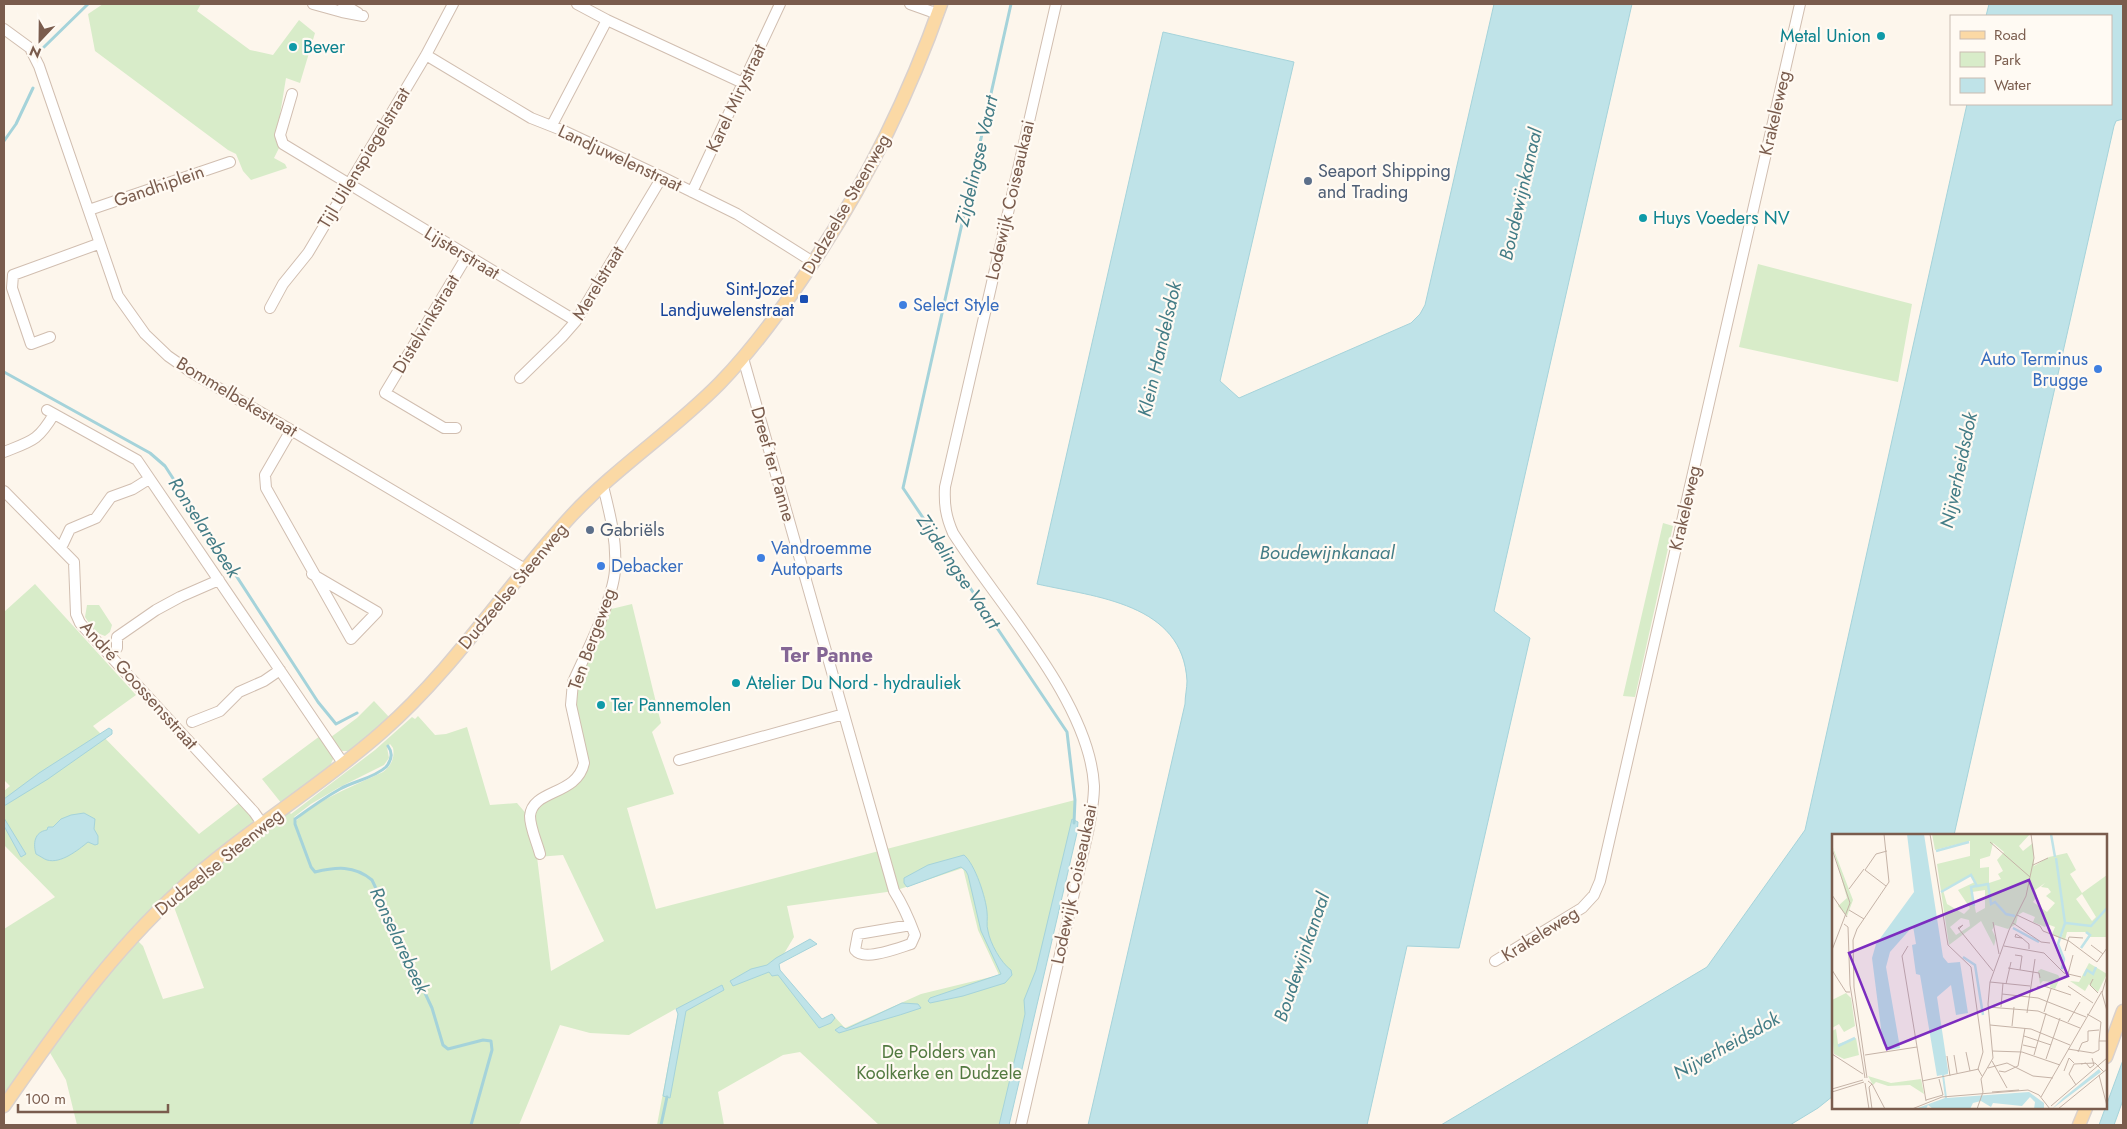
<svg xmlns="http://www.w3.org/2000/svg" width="2127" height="1129" font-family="Jost,sans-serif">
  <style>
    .green { fill: #d8ecc9; fill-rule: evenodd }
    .water { fill: #bfe3e8; stroke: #a5d3da }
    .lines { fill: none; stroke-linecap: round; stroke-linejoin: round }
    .stream { stroke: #a5d3da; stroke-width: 3 }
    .minor-casing { stroke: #d1beb0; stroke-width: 12 }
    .major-casing { stroke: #dad1cd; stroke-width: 15 }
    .minor { stroke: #fff; stroke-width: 10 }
    .major { stroke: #fbd9a5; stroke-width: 12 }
    .culture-dot { fill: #0f9aa8; stroke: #fffaf3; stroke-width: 2 }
    .service-dot { fill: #5c6f8a; stroke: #fffaf3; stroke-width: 2 }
    .transit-dot { fill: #1a4fb4; stroke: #fffaf3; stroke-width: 2 }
    .shop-dot { fill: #3f7fe0; stroke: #fffaf3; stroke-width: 2 }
    .labels { text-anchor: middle; stroke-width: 4.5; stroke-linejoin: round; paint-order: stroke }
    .culture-label { font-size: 18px; fill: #0d838f; stroke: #fffaf3; text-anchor: start }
    .street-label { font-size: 18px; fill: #7a5c4d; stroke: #fffaf3 }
    .service-label { font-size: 18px; fill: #4e5e75; stroke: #fffaf3; text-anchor: start }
    .transit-label { font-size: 18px; fill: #164399; stroke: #fffaf3; text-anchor: end }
    .shop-label { font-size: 18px; fill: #366cbe; stroke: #fffaf3; text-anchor: start }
    .park-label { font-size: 18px; fill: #537a41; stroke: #fffaf3 }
    .water-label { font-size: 19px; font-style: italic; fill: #437c86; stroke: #fffaf3 }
    .quarter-label { font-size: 20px; font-weight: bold; fill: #846695; stroke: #fffaf3 }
    .inset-river { fill: none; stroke: #bfe3e8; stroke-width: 2.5 }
    .inset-road { fill: none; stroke: #c5b3a7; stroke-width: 1 }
    .view { fill: #7b2cbf; fill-opacity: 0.15; stroke: #7b2cbf; stroke-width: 2.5 }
    .inset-edge { fill: none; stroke: #7a5c4d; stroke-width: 2.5 }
  </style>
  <rect width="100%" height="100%" fill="#fdf6ec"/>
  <!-- green -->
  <path class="green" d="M103,4H201L197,11L250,50L273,55L299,20L315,33L300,83L286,78L277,133L279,148L274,158L285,164L287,168L251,180L243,171L236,154L228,150L95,51L88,14Z
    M1758,264L1912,304L1898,382L1739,347Z
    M1663,523L1673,526L1635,697L1623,696Z
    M35,584L136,695L93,726L199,834L243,800L262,825L285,808L291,814L375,750L412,717L415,719L418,716L435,735L446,734L467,727L490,805L517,803L529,817L531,808L582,771L571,695L603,611L632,604L661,723L652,732L674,794L627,808L656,909L1075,800V819L1005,1125H879L800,1052L783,1055L718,1092L724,1125H657L679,1007L629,1035L590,1033L560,1025L519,1125H77L66,1080L46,1046L4,1106V929L55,897L4,845V791L10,786L4,780V612ZM390,744L393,748C395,758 391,766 383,772C354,786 317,799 295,822L294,817L311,804L338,788L384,765L389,758L387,747ZM563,855L604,941L551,971L537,857ZM963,868L978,930L999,975L921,994L845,1028L832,1014L822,1019L776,967L794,937L787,906L894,891ZM171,899L204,988L163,999L143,946L133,936Z
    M87,605H99L112,625L110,632L105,636L95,632L85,617Z
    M374,701L389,717L351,751H342L331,737L357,718Z
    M320,736L334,757L330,766L282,804L262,779Z"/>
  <!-- water -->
  <path class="water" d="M1494,4H1632L1494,611L1530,638L1459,948L1407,946L1367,1125H1088L1185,704C1185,696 1187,688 1187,681C1183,603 1095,597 1037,584L1163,32L1294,62L1220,381L1239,398L1411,323L1420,314L1425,305Z
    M1989,4H2123V119L2116,121L2114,126L1954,835H1833V1096L1818,1108L1790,1125H1441L1707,967L1805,830L1967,104H2111V16H1986Z
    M109,728L112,730V734L48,779L4,806V799L39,773Z
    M84,813L95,819L94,829L98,836V844L95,845L88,842C78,850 61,864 47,860C44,859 40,856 36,854C33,844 34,832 47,830L48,827H53L61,819L71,815Z
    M4,818L26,854L21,857L4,826Z
    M1072,819L1078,822L1077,833L1009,1125H999L1020,1037L1025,1014L1024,1000L1036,970Z
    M964,855C975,864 986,898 987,912C988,918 986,925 988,931C990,943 1001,963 1011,970L1012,975L1005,983L992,987L963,996L930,1003L928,1001L930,998L1001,974L981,931L968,875L966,871L961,867L907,887L904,883V878L928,865Z
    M810,939L817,944L779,964L780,970L822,1019L832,1014L835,1018L831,1023L819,1028L778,975L772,976L769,972L733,986L730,981L751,969L767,965L776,958Z
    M722,985L724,990L686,1011L670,1098L663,1096L678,1014L676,1009Z
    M902,1003L918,1004L921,1008C893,1018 866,1024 839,1033L835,1030L841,1026L846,1029Z
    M2123,1060V1100L2114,1125H2099Z"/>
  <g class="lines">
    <!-- stream -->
    <path class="stream" d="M1011,4L903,488L1067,732L1075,800L1074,823
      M44,47L88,4
      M4,141L16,124L33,88
      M4,372L150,453L165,466L318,702L336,724L357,713
      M388,746C393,753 392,760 386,767C374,778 354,781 340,789C324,798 310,808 295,819V824L311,867L315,872C336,867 354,865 372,880L432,1008L443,1045L448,1049L483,1040L491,1041L492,1050L471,1125
      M661,1125L667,1097"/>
    <defs>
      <path id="minor" d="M313,4L342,12L363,16
        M343,4L358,13
        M577,4L607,20L743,83
        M910,4L938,14
        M4,29L30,48L39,66L118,296L145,334L168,356L191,372L291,430L525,569
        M426,55L531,118L564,131L662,177L737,214L813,262
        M292,94L280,135L283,144L576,321
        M552,125L607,20
        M692,192L780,4
        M89,210L230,162
        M270,308L283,284L308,253L426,55L453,4
        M50,337L31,344L12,288L13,275L98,244
        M743,358L894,891C903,905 909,919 915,935L911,944C898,948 864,962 855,950L858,934L911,925
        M520,378L562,337L576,321L662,177
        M47,410L137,460L343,763
        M456,428H444L385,393L467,256
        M291,430L265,475L266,488L351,639L377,612L312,574
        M4,452C32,441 38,441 54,414
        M4,491L74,562L76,614L80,623L254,812L263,825
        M63,544L70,529L96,518L111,497L133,489L149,479
        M117,648V637L156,610L180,597L219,580
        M192,722L220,711L239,692L264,681L280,670
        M679,760L844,714
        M540,854C537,842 530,828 530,816C532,789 577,796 584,763L571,705L573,682C586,653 613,600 615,570C617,541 610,514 603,486
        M1495,961L1582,908L1594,895L1600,881L1800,4
        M1021,1125L1088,832C1091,817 1094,801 1094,786C1090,702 998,604 953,533C946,517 944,505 945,487L1056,4"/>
      <path id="major" d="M2106,1057L2123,1011
        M4,1106C58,1028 110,954 180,890C243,832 319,788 383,731C455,668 507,585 572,515C617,467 674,430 720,383C751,351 777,316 802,279C861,193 907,101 941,4
        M2079,1125L2086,1108"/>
    </defs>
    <!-- minor casing -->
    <use href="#minor" class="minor-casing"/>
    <!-- major casing -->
    <use href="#major" class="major-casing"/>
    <!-- minor -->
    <use href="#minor" class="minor"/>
    <!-- major -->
    <use href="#major" class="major"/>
  </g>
  <!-- markers -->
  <g class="culture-dot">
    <circle cx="1881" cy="36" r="5"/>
    <circle cx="293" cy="47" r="5"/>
    <circle cx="1643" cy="218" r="5"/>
    <circle cx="736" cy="683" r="5"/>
    <circle cx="601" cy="705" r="5"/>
  </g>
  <g class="service-dot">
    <circle cx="1308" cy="181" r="5"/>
    <circle cx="590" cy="530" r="5"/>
  </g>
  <rect class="transit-dot" x="799" y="294" width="10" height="10" rx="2.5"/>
  <g class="shop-dot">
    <circle cx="903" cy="305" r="5"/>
    <circle cx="2098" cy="369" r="5"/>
    <circle cx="761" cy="558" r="5"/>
    <circle cx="601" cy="566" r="5"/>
  </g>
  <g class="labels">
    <!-- culture labels -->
    <g class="culture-label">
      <text x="1871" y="42" text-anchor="end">Metal Union</text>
      <text x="303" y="53">Bever</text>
      <text x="1653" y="224">Huys Voeders NV</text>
      <text x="746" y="689">Atelier Du Nord - hydrauliek</text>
      <text x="611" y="711">Ter Pannemolen</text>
    </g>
    <!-- street labels -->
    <g class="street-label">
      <text transform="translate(736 98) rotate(-65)" y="6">Karel Mirystraat</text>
      <text transform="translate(1775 113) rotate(-77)" y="6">Krakeleweg</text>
      <text transform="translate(364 158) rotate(-59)" y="6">Tijl Uilenspiegelstraat</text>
      <text transform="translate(620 158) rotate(25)" y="6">Landjuwelenstraat</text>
      <text transform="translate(159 186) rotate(-19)" y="6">Gandhiplein</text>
      <text transform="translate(1010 200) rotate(-77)" y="6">Lodewijk Coiseaukaai</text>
      <text transform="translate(846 204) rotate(-60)" y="6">Dudzeelse Steenweg</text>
      <text transform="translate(462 253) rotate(31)" y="6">Lijsterstraat</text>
      <text transform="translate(598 283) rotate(-59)" y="6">Merelstraat</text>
      <text transform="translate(426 324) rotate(-59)" y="6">Distelvinkstraat</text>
      <text transform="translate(237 397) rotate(31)" y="6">Bommelbekestraat</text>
      <text transform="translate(773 464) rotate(74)" y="6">Dreef ter Panne</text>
      <text transform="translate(1685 508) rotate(-77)" y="6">Krakeleweg</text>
      <text transform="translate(513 586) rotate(-50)" y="6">Dudzeelse Steenweg</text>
      <text transform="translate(592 639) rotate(-70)" y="6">Ten Bergeweg</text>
      <text transform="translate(139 685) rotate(48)" y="6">André Goossensstraat</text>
      <text transform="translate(219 862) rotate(-39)" y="6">Dudzeelse Steenweg</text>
      <text transform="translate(1074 884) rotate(-78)" y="6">Lodewijk Coiseaukaai</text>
      <text transform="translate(1540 934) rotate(-32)" y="6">Krakeleweg</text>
    </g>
    <!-- service labels -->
    <g class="service-label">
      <text x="1318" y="177">Seaport Shipping<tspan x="1318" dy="21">and Trading</tspan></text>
      <text x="600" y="536">Gabriëls</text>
    </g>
    <!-- transit labels -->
    <g class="transit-label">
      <text x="794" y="295">Sint-Jozef<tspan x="794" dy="21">Landjuwelenstraat</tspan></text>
    </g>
    <!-- shop labels -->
    <g class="shop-label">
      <text x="913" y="311">Select Style</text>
      <text x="2088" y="365" text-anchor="end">Auto Terminus<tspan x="2088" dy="21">Brugge</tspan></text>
      <text x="771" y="554">Vandroemme<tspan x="771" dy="21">Autoparts</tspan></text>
      <text x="611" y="572">Debacker</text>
    </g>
    <!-- park labels -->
    <g class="park-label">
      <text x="939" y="1058">De Polders van<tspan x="939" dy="21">Koolkerke en Dudzele</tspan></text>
    </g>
    <!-- water labels -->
    <g class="water-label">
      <text transform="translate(976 161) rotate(-77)" y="7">Zijdelingse Vaart</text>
      <text transform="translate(1520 194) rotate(-77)" y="7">Boudewijnkanaal</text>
      <text transform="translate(1159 349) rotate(-77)" y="7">Klein Handelsdok</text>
      <text transform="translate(1958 470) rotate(-78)" y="7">Nijverheidsdok</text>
      <text transform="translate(205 527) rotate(57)" y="7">Ronselarebeek</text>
      <text x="1327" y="559">Boudewijnkanaal</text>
      <text transform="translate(959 571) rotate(56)" y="7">Zijdelingse Vaart</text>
      <text transform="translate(400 940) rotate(65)" y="7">Ronselarebeek</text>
      <text transform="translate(1301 957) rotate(-71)" y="7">Boudewijnkanaal</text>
      <text transform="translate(1726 1045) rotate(-29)" y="7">Nijverheidsdok</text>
    </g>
    <!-- quarter labels -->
    <g class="quarter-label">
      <text x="827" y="662">Ter Panne</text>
    </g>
  </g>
  <!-- overview -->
  <g transform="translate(1832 834)">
    <rect width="275" height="275" fill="#fdf6ec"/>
    <path d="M100,0H198L187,12L191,17L201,9L202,32L217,23L235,19L244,36L238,40L250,59L275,41V103H258L249,115L258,102L253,98H235L233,106L229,105L231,98L227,104L220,100L223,93L215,90L213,93L201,88L203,83L191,78L186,81L184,90L176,95L163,91L160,96L164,104L162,112L149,87L117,111L105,30L138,22V7L103,16ZM161,9L172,18L165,26L171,37L166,40L169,45L157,49V33L148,34V25L158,22ZM139,41L143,48L126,56L138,74L132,80L115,70L111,56ZM213,49L209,53L216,54L219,58L214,62L223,69L215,78L201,68L205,62L203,56ZM153,56V74L144,79L140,58ZM250,60L264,83L260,87L244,65ZM129,84L137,86L138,92L124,101L118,93ZM0,11L21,66L15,82L6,72L15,64ZM257,129L275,140L266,158L257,150L253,157L238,147L247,148ZM209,135L226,141L228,144L223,155L218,153L219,148L211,147L208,150L206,137ZM14,159L19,164L23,192L12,198L7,190L0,194V166ZM4,195L6,210L24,204L27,221L12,225L2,220L0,197ZM36,242L59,249L89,245L92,260L78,251L56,252L44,248L41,251Z" fill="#d8ecc9" fill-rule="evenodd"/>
    <path d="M75,0H92L111,123L116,129L128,128L136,179L124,181L119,151L105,163L116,236V240L112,241L115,264L197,258L212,269V275H202L203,268L198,263L190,272L161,269L159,273L149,267L141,269L138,275H101L96,271L94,275H83L113,264L110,241L105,242L88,141L84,140L80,111L84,110L81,92L58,118L54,133L68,214L57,216L51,210L40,124L44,110L82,58ZM267,235L269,238L220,275L231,264Z" fill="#bfe3e8"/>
    <path class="inset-river" d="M219,0L223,23M104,17L137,8M224,24L233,89L226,110L232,125L230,135M109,58L139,41L145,52L156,50L159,70L163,68L174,80L183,82M142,72L139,53L144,52M234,89L259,92L275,74M181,94L207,108M249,114L258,101L254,98M131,123L143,131L151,181M252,142L255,136L261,140L264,133M6,212L23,204"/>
    <path class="inset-road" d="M98,0L116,111L139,133L151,218L146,235L150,242M158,8L198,43M0,15L18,69L0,116M201,31L216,24M54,52L33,36L44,20L55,17M17,55L32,35M0,61L15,83M17,76L32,85M185,81L208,92L211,97L237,107L265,128L275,114M161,88L167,120M181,89L209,108L218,109M12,90L16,93L18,151L33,244M127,95L131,91L126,94L161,137M190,104L183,103L184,100L190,104L197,110V115M259,111L271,120M76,112L70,122L94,267M172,112L212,119L232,139L249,143M233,117L237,103L251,104M183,121L190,122L188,136M176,134L207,139L208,144M0,136L14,158H18M236,140L241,121M275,142L270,159L275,177M261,145L258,151L266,159M158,148L198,152M174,150L179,128M236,152L261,169M205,153L212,152L239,161M170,160L206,164L254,183M156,173L206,177L248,194M169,173L171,149M212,178L219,155M195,179L203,125M255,180L269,188L267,207M236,188L248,168M158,191L199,195L238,211M180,192L182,173M192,202L219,211M191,211L204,214L202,221M204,214L214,179M236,215L261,219L267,216V207H275M160,217L190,218L228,231M134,218L138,237M246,218L250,209L256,207V197L267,196M0,220L31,240M33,221L85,213M122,221L125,239M115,222L118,242M214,225L228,184M160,227L175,254M249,230L254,229L258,234L262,231L260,224M186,232L193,194M156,234L175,229L201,242L221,244M167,237L173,238L186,232M232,237L237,224L242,229M267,241L275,272M35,244L22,153L21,106L25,95L57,48L52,0M36,247L40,250L37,253L40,275M90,247L147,235M33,249L37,275M40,250L53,275M244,251L237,240L242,230L263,229L272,238M0,255L31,246M0,258L32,248M160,258L187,256M209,263L270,157M94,266L111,261L107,245M219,272L275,224M80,275L110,263L196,256L207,261L218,275M145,275L151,258L149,245L161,224L156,170L158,148L177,96L194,62L202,24L199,0M226,275L275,235"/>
    <path class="view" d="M197,46L236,142L55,215L17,119Z"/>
    <rect width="275" height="275" class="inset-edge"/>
  </g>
  <!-- border -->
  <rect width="2127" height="1129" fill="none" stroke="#7a5c4d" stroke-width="10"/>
  <!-- legend -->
  <rect x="1950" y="15" width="162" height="90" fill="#fffaf3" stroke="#cabbb1"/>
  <rect x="1960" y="31" width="25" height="8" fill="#fbd9a5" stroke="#cabbb1"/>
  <text x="1994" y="40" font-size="15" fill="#7a5c4d">Road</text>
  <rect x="1960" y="52" width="25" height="15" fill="#d8ecc9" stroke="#cabbb1"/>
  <text x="1994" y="65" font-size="15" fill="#7a5c4d">Park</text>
  <rect x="1960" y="78" width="25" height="15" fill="#bfe3e8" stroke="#cabbb1"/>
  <text x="1994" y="90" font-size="15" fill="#7a5c4d">Water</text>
  <!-- north arrow -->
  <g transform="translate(40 40) rotate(202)" stroke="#fffaf3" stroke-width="4" paint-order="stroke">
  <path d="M0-4L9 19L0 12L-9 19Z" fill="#7a5c4d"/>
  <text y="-8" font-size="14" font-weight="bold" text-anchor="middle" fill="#7a5c4d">N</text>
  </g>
  <!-- scale -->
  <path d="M18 1104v8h150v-8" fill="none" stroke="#7a5c4d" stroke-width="2.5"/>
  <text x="25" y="1104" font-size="15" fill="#7a5c4d" stroke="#fffaf3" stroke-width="4" paint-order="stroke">100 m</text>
</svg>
